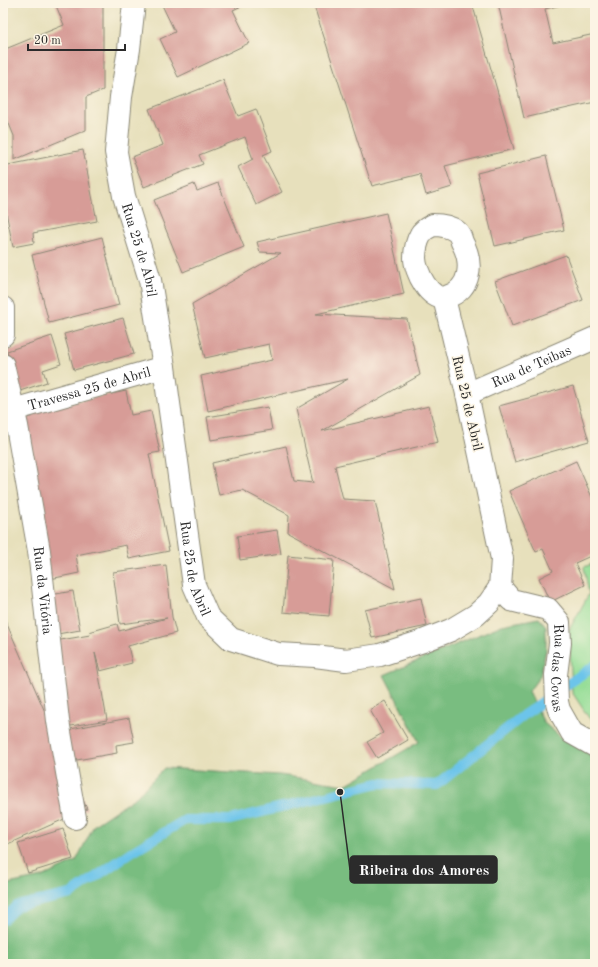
<svg xmlns="http://www.w3.org/2000/svg" width="598" height="967" font-family="'Old Standard TT',serif">
  <style>
    .green { fill: #97de98; stroke: #618462 }
    .forest { fill: #79bd80; stroke: #527456 }
    .lines { fill: none; stroke-linecap: round; stroke-linejoin: round }
    .stream { stroke: #6cc4ea; stroke-width: 10 }
    .building { fill: #d79c97 }
    .minor-casing { stroke: #898674; stroke-width: 24 }
    .minor { stroke: #fff; stroke-width: 22 }
    .labels { text-anchor: middle; stroke-width: 3; stroke-linejoin: round; paint-order: stroke }
    .street-label { font-size: 14px; fill: #2b2b2b; stroke: #fcf5e5 }
    .leader { fill: none; stroke: #2b2b2b; stroke-width: 1.5 }
    .callout-dot { fill: #2b2b2b; stroke: #fcf5e5; stroke-width: 1.5 }
    .callout { fill: #2b2b2b; stroke: #2b2b2b; stroke-width: 1.5 }
    .callout-label { font-size: 15px; text-anchor: middle; font-weight: bold; fill: #fff }
  </style>
  <rect width="100%" height="100%" fill="#fcf5e5"/>
  <filter id="ink" filterUnits="userSpaceOnUse"><feTurbulence type="fractalNoise" baseFrequency=".025" numOctaves="2"/><feDisplacementMap in="SourceGraphic" scale="8" xChannelSelector="R" yChannelSelector="G"/><feConvolveMatrix kernelMatrix="1 2 1 2 8 2 1 2 1" color-interpolation-filters="sRGB"/></filter>
  <filter id="wash" filterUnits="userSpaceOnUse"><feTurbulence type="fractalNoise" baseFrequency=".012" numOctaves="4" result="noise"/><feDisplacementMap in="SourceGraphic" scale="16" xChannelSelector="R" yChannelSelector="G"/><feGaussianBlur stdDeviation="0.9" result="paint"/><feColorMatrix in="noise" values="0 0 0 0 0 0 0 0 0 0 0 0 0 0 0 0 0 1.4 0 .05"/><feComposite in="paint" operator="in"/></filter>
  <g filter="url(#wash)">
    <rect width="100%" height="100%" fill="#e7e0bc"/>
    <!-- green -->
    <path class="green" d="M595,563V723L589,718L572,692L569,630L589,594L584,567Z"/>
    <!-- forest -->
    <path class="forest" d="M539,618L546,626V650L540,676L529,691L544,723L562,738L595,755V964H3V885L42,877L76,861L94,825L136,797L164,768L280,775L345,785L419,742L384,675L502,625Z"/>
    <g class="lines">
      <!-- stream -->
      <path class="stream" d="M3,920L17,906L71,894L133,851L185,820H230L378,783L437,785L525,714L595,665"/>
    </g>
    <g id="blocks">
      <!-- building -->
      <path class="building" d="M55,3H103V90L86,97V130L14,160V136L3,109V50L64,25Z
        M161,3H248L233,10L249,43L178,77L160,39L175,32Z
        M313,3H472L514,149L445,166L452,187L426,195L420,174L372,186Z
        M498,3H569L545,9L553,43L595,34V102L524,118Z
        M223,80L238,116L256,109L272,151L263,155L282,192L256,205L238,167L253,159L245,137L199,155L203,164L144,187L132,157L163,145L149,109Z
        M83,150L97,221L33,233L34,243L13,247L3,197V166Z
        M546,156L564,230L495,246L477,173Z
        M218,183L244,247L183,272L154,200L194,184L197,191Z
        M386,213L404,294L316,314L407,319L420,375L322,431L429,406L438,442L335,466L343,499L375,501L395,589L288,532L289,515L242,490L219,495L212,463L286,446L294,481L313,483L296,409L348,379L208,411L201,376L272,360L269,344L205,358L192,304L281,253L260,252L257,242Z
        M102,237L119,305L49,323L32,255Z
        M566,255L583,300L512,326L495,281Z
        M123,318L134,354L74,370L64,334Z
        M52,336L61,364L43,370L47,382L20,391L7,351Z
        M573,386L589,441L515,462L499,406Z
        M126,391L131,415L151,411L160,452L149,454L169,551L129,559L126,545L76,555L79,573L50,579L23,412Z
        M268,407L272,430L211,440L207,417Z
        M576,461L595,504V554L575,563L585,585L550,602L539,578L553,571L543,549L536,552L509,491Z
        M277,530L281,554L240,560L237,536Z
        M288,555L334,560L329,616L283,612Z
        M166,565L172,617L176,633L128,646L132,663L100,671L95,653L107,720L65,727L55,641L90,635L89,632L117,624L119,631L167,618L120,624L113,572Z
        M73,591L80,630L52,635L45,596Z
        M421,598L427,626L372,638L365,610Z
        M3,615L87,809L3,846Z
        M385,701L408,740L377,758L367,742L383,733L370,710Z
        M129,718L134,742L116,745L117,753L71,761L65,730Z
        M63,829L73,859L28,873L18,843Z"/>
    </g>
  </g>
  <g filter="url(#ink)">
    <use href="#blocks" fill-opacity="0" stroke="#898674" stroke-width="1"/>
    <g class="lines">
      <defs>
        <g id="minor">
          <path id="s1" d="M134,3L129,49L121,97L116,152L124,196L150,280L164,367L194,585L208,617L231,639L278,654L315,656L346,660L380,655L423,641L451,630L476,615L489,603L500,587L502,559L467,394L444,298"/>
          <path d="M433,225C441,225 449,226 456,231C459,233 461,238 462,242C473,262 472,290 446,297C430,302 415,271 415,258C415,250 417,241 421,234C423,230 429,227 433,225Z"/>
          <path d="M3,308V335"/>
          <path id="s2" d="M3,365L17,426L39,551L58,721L75,818"/>
          <path id="s3" d="M467,394L595,338"/>
          <path id="s4" d="M13,410L164,367"/>
          <path id="s5" d="M500,587L511,600L548,609L559,622L560,643L556,675L557,702L559,710L572,733L595,746"/>
        </g>
      </defs>
      <!-- minor casing -->
      <use href="#minor" class="minor-casing"/>
      <!-- minor -->
      <use href="#minor" class="minor"/>
    </g>
  </g>
  <g class="labels">
    <!-- street labels -->
    <g class="street-label">
      <text dy="5" stroke="none"><textPath href="#s1" startOffset="251">Rua 25 de Abril</textPath></text>
      <text dy="5" stroke="none"><textPath href="#s3" startOffset="70">Rua de Teibas</textPath></text>
      <text dy="5" stroke="none"><textPath href="#s4" startOffset="79">Travessa 25 de Abril</textPath></text>
      <text transform="translate(468 403) rotate(77)" y="5">Rua 25 de Abril</text>
      <text dy="5" stroke="none"><textPath href="#s1" startOffset="575">Rua 25 de Abril</textPath></text>
      <text dy="5" stroke="none"><textPath href="#s2" startOffset="229">Rua da Vitória</textPath></text>
      <text dy="5" stroke="none"><textPath href="#s5" startOffset="118">Rua das Covas</textPath></text>
    </g>
  </g>
  <!-- callouts -->
  <path class="leader" d="M340 792L350 870"/>
  <circle class="callout-dot" cx="340" cy="792" r="4"/>
  <rect class="callout" x="350" y="856" width="147" height="27" rx="4"/>
  <g class="callout-label">
    <text x="424" y="875">Ribeira dos Amores</text>
  </g>
  <!-- margin -->
  <rect width="598" height="967" fill="none" stroke="#fcf5e5" stroke-width="16"/>
  <!-- scale -->
  <path d="M28 44v6h97v-6" fill="none" stroke="#2b2b2b" stroke-width="2"/>
  <text x="34" y="44" font-size="12" fill="#2b2b2b" stroke="#fcf5e5" stroke-width="3" paint-order="stroke">20 m</text>
</svg>
